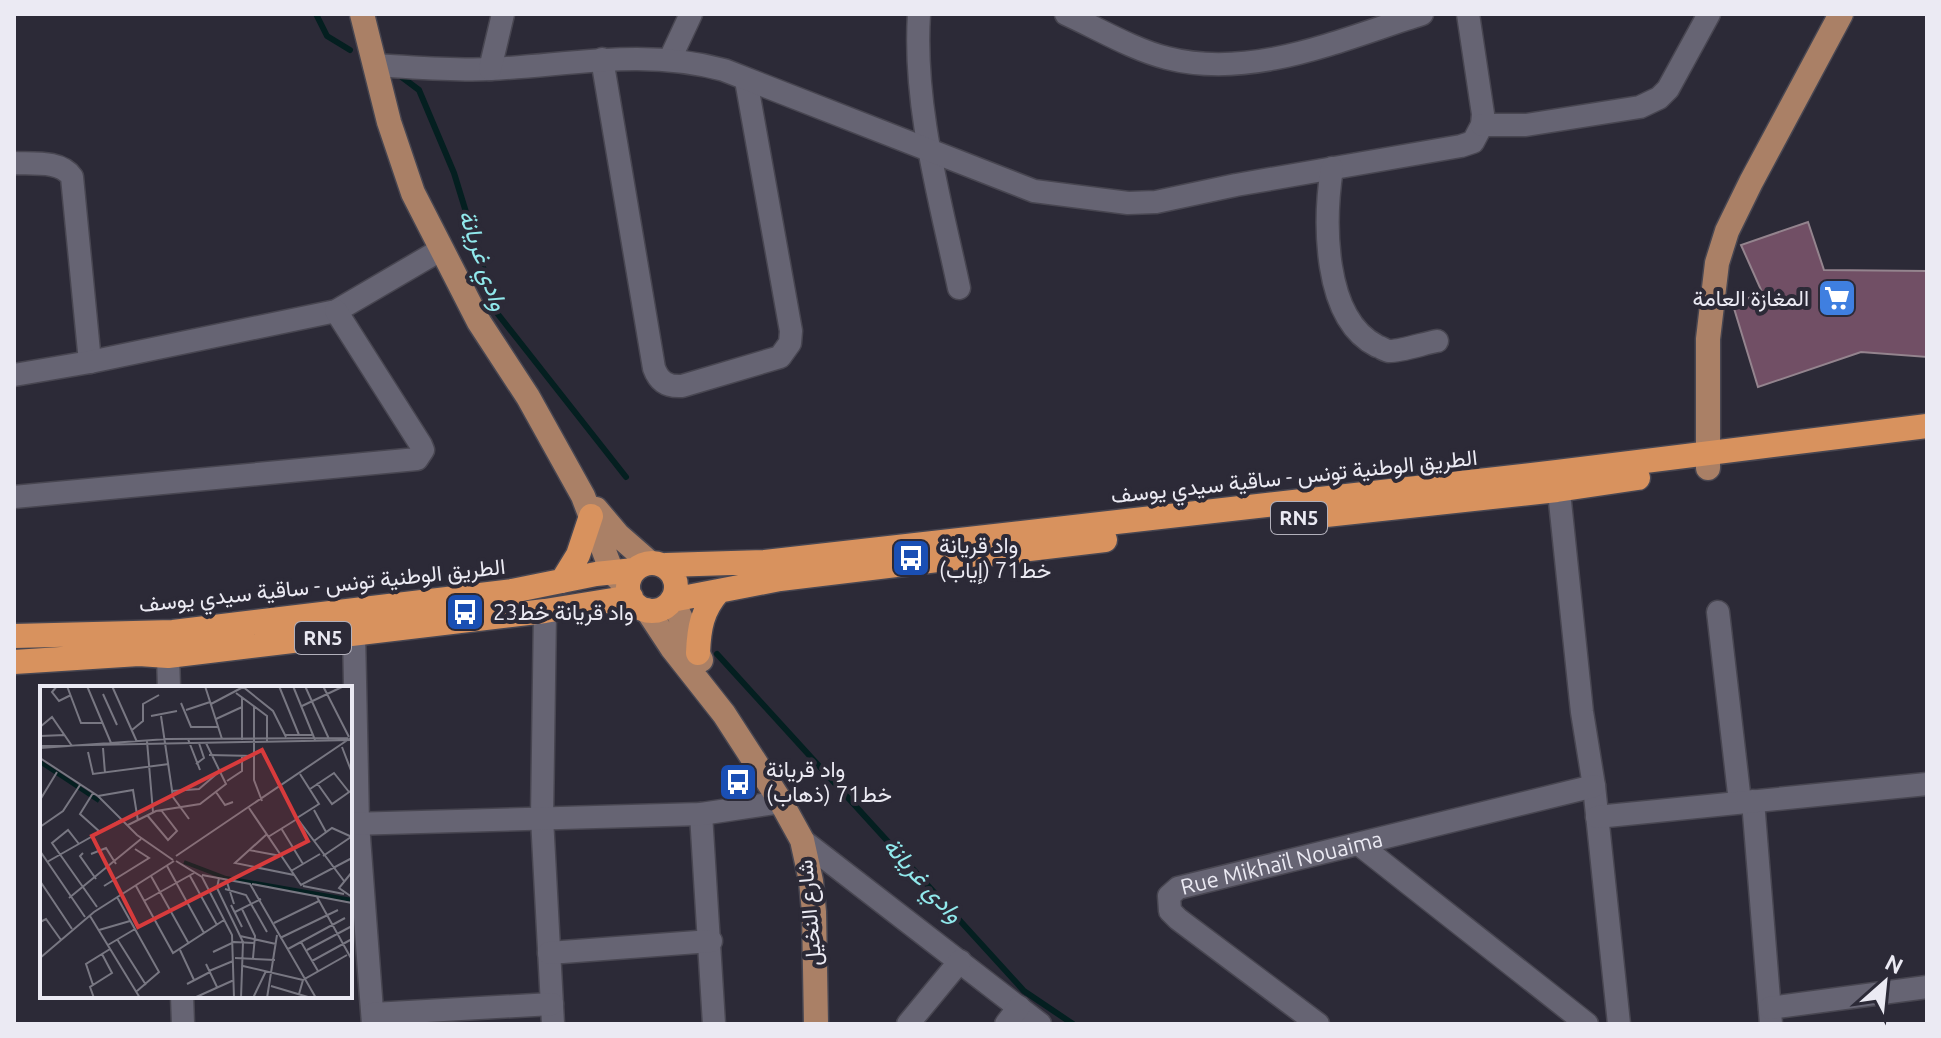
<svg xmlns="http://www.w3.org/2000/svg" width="1941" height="1038" font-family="Ubuntu,Vazirmatn,sans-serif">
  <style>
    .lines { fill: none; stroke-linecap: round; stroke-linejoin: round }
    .stream { stroke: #041f20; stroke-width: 6 }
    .building { fill: #714f65; stroke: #94848e; stroke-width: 2 }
    .minor-casing { stroke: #484651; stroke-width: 25 }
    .major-casing { stroke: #484651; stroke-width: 27 }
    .highway-casing { stroke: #484651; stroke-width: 27 }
    .minor { stroke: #666473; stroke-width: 22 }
    .major { stroke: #aa8066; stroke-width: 24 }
    .highway { stroke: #d8925e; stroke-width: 24 }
    .labels { text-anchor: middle; stroke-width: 8; stroke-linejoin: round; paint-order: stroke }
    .shield { fill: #2c2a37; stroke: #b2b0bb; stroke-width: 2 }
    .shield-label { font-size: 20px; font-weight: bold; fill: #ebeaf3 }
    .poi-label { font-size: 22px; fill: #ebeaf3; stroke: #2c2a37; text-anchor: start }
    .street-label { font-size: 22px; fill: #ebeaf3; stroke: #2c2a37 }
    .water-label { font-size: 24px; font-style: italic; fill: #91e9ec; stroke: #2c2a37 }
    .inset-river { fill: none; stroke: #041f20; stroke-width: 4 }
    .inset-road { fill: none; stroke: #787782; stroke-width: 2 }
    .view { fill: #d83b3c; fill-opacity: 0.15; stroke: #d83b3c; stroke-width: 4 }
    .inset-edge { fill: none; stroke: #ebeaf3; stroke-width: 4 }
  </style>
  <rect width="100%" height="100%" fill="#2c2a37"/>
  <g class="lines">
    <!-- stream -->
    <path class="stream" d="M316,14L327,36L350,50
      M399,75L419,90L454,173L497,313L626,477
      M717,654L1024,991L1073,1024"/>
  </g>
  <!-- building -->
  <path class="building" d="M1808,222L1824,270L1927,271V357L1861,352L1758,387L1733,305L1762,292L1741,245Z"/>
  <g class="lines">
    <defs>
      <g id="minor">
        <path d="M919,14C913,106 940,199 959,288"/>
        <path d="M1066,14C1097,28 1134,50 1167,58C1252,80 1342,39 1422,14"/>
        <path d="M602,59L654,368C659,382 668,387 682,386L780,357L790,343L791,331L746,80"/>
        <path d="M670,59L691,14"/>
        <path d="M374,65C413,67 453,71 491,69C572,65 643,48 724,70L1034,191L1128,203L1156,202L1236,185L1461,146L1473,142L1482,125L1483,114L1468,14"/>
        <path d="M490,69L503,14"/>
        <path d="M1482,125H1526L1640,107L1659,98L1668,89L1709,14"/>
        <path d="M14,163C32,164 61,160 72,177L90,362"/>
        <path d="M1332,168C1324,220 1322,318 1377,346C1378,346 1387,351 1388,351C1399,352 1425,343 1437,341"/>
        <path d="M14,375L90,362L336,311L442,249"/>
        <path d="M1557,473L1582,712L1594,786L1619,1024"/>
        <path d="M14,497L417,459L423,450L421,445L336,311"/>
        <path d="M545,611L542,818L553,1024"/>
        <path d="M1718,612L1740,802"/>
        <path d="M354,634L358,824L373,1024"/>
        <path d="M168,656L169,688"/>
        <path d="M1753,801L1771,1024"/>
        <path d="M701,814L714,1024"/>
        <path d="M1597,817L1927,784"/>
        <path d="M350,824L701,814L781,802"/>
        <path d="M802,840L1040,1024"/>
        <path d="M1360,845L1587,1024"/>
        <path d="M549,953L711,941"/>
        <path d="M182,996L183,1024"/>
        <path d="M1770,1008L1927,987"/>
        <path d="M373,1014L552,1004"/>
        <path d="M908,1024L960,961"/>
        <path d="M1006,1024L1019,1007"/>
        <path id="s1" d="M1318,1024L1178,919L1170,911L1169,896L1178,888L1594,786"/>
      </g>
      <path id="major" d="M362,14L389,122L413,193L479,322L528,397L583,496L612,572L628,588
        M1708,468V339L1717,263L1727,231L1751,182L1841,14
        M596,509L618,535L650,563
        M672,600L701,660
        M647,610L672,648L724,714L781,802L802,840L811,881L814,912L816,1024"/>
      <path id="highway" d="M1289,519L1557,490L1638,478
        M628 587a24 24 0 1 1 48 0a24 24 0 1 1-48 0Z
        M666,565L765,562L1557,472L1927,426
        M562,581L578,555L591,516
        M672,600L780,579L1105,540
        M14,636L173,632L512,591L596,574L634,570
        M698,653C699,628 702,610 719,591
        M14,662L139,654L168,656L545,611L631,597"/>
    </defs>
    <!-- minor casing -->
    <use href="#minor" class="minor-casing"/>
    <!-- major casing -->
    <use href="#major" class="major-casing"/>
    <!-- highway casing -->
    <use href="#highway" class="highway-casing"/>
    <!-- minor -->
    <use href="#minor" class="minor"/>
    <!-- major -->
    <use href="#major" class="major"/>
    <!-- highway -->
    <use href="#highway" class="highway"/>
  </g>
  <!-- icons -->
  <defs>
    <symbol id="supermarket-square" viewBox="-11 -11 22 22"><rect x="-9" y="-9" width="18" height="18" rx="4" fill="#3f7fe0" stroke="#2c2a37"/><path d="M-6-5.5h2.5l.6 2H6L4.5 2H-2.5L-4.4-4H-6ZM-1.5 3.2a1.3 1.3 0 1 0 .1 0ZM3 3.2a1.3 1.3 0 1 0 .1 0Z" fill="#fff"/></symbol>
    <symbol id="bus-square" viewBox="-11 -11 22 22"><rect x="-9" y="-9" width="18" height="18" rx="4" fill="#1a4fb4" stroke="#2c2a37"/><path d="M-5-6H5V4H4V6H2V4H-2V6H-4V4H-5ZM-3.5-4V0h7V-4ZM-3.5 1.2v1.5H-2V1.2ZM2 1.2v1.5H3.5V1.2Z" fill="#fff"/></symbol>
  </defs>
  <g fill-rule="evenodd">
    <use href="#supermarket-square" x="1815" y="276" width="44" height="44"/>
    <use href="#bus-square" x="889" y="536" width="44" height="44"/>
    <use href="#bus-square" x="443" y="590" width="44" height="44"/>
    <use href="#bus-square" x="716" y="760" width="44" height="44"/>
  </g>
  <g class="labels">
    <!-- shield labels -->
    <g class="shield">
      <rect x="1271" y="502" width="56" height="32" rx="6"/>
      <rect x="295" y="622" width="56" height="32" rx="6"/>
    </g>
    <g class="shield-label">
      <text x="1299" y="525">RN5</text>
      <text x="323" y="645">RN5</text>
    </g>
    <!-- poi labels -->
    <g class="poi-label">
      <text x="1809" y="306" text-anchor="end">المغازة العامة</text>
      <text x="939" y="553">واد قريانة<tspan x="939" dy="25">خط71 (إياب)</tspan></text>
      <text x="493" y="620">واد قريانة خط23</text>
      <text x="766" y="777">واد قريانة<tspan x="766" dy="25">خط71 (ذهاب)</tspan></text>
    </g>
    <!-- street labels -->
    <g class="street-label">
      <text transform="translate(1294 476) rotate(-6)" y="8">الطريق الوطنية تونس - ساقية سيدي يوسف</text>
      <text transform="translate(322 585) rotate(-6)" y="8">الطريق الوطنية تونس - ساقية سيدي يوسف</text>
      <text dy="8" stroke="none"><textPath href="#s1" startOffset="320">Rue Mikhaïl Nouaima</textPath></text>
      <text transform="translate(809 913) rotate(-95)" y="8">شارع النخيل</text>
    </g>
    <!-- water labels -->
    <g class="water-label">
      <text transform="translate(483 260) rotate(71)" y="8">وادي غريانة</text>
      <text transform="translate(923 880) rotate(48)" y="8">وادي غريانة</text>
    </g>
  </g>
  <!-- overview -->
  <g transform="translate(40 686)">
    <rect width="312" height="312" fill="#2c2a37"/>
    <path class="inset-river" d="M0,76L59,115M144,176L186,192L312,214"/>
    <path class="inset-road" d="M17,0L12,6L19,15L31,9M27,0L41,37H63M47,0L71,57M72,0L97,56M165,0L182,53M202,0L233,25L246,51M239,0L259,49M253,0L275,54M265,0L289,53M283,0L309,51M196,7L227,30V57M63,8L77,39M141,17L151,41H178M171,18L205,0M262,20L304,0M146,24L170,16M111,30L137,25M121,30L133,111L149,133M176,33L202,21M0,41L12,31L32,60M92,44L103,35V18L119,9M245,49H272M0,50L25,49M148,53L160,84M214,53V21M214,53V94L222,115M202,54V12M107,55L113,126M0,60L312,54M302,61L312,87M0,62L127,53L308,52M63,62L65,87M48,66L53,88L129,78M169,69L214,70M0,72L58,110L97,149L133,174M156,78L164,72L159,57M260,88L279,118L257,132L304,195M187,95L202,85V70M277,97L292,118L312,104M270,103L294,87L309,106M132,105L159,103L180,85M176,106L185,119L193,116M53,107L40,128L60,146M58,110L93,104L98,135M0,114L17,86M209,122L261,199L312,172M274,124L286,146M107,129L128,154L137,145L121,124M88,139L116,125L160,118L186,98L166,57M0,141L23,125L40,99M241,142L263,178M227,148L195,177L254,189M228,151L257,133M274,155L292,142L312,151M39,158L28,144L12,157L57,221M209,164L241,170M0,165L45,231M43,167L40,170L56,193M51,168L66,162L76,178M136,170L312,51M283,170L311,151M136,175L162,191L192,249L194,312M7,176L81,134M127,180L164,247M251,185L280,168M312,186L299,202L312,211M162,189L210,198L276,312M111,190L149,258M150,190L177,239M179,192L177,202L203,256L201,312M186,193L194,218M0,195L32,243M212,198L312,217M64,200L109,172L95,163M96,200L133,267L184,234M263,200L304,208M185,203L206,209L227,246M77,211L119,286L97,305M277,211L312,274M29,212L101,153M104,215L154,187M191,219L202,241M202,223L215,250L213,272M195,226L221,213M50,230L100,312M0,236L6,233L21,254M234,237L279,215M59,244L90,235M200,250L236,258M240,252L298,224M77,253L106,299M261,256L278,285M68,259L95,243M248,263L305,232M140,264L154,294M267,264L312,240M173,266L194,256L214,257M0,272L54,226L134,175M195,272L235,274M272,275L312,253M166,278L177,301M203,280L263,294M169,285L193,275M147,298L170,286M53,299L46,278L70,263M231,300L268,311M259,308L263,294L307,269M54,312L50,301L72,287L62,268M154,312L194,294M213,312L226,285M227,312L237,249"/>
    <path class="view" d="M222,64L268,155L98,241L52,150Z"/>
    <rect width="312" height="312" class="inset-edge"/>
  </g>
  <!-- border -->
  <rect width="1941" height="1038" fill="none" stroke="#ebeaf3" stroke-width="32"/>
  <!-- north arrow -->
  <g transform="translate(1885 982) rotate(27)" stroke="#2c2a37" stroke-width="6" paint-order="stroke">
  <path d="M0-6L14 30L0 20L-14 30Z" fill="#ebeaf3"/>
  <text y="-12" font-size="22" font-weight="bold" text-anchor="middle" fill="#ebeaf3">N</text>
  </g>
</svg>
